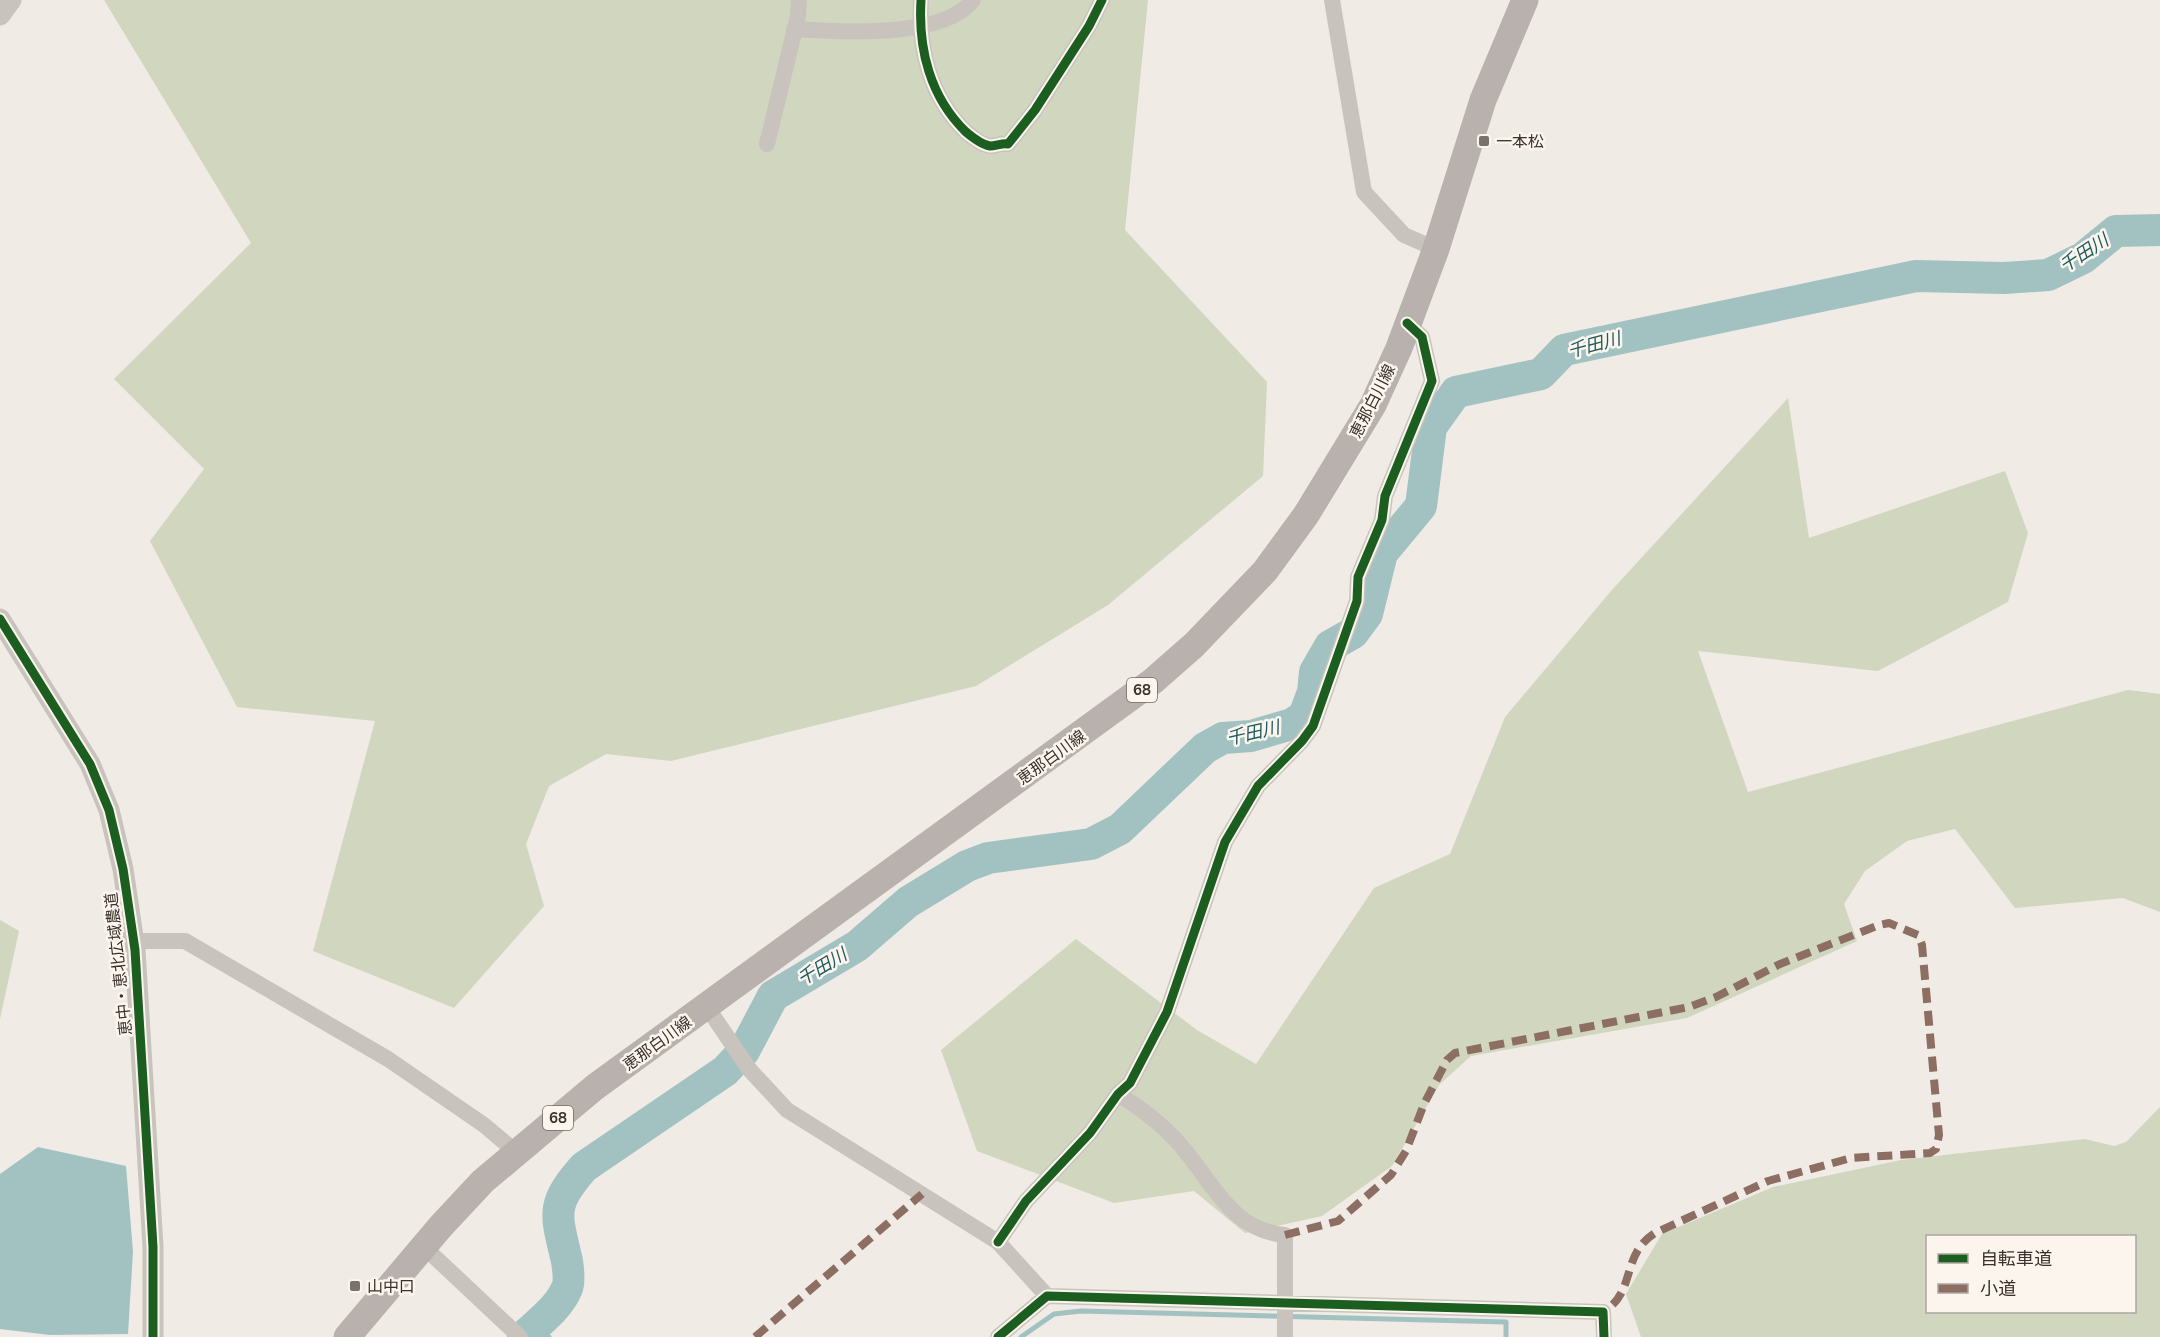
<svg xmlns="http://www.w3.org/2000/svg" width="2160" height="1337" font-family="'Nunito Sans','Noto Sans JP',sans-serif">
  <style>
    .green { fill: #d1d6bf; fill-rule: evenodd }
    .water { fill: #a1c2c1 }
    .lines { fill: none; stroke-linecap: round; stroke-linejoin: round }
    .stream { stroke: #a1c2c1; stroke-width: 5 }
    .river { stroke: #a1c2c1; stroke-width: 32 }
    .minor { stroke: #c9c3be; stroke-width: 16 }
    .tertiary { stroke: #c9c3be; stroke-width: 21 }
    .primary { stroke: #b8b1ad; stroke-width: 27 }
    .quiet { stroke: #8d6e63; stroke-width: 8; stroke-dasharray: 15 8; stroke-linecap: butt }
    .cycleway-casing { stroke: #fbf5ee; stroke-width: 13 }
    .cycleway { stroke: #1b5e20; stroke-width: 9 }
    .poi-dot { fill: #7a716c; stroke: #fbf5ee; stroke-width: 2 }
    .labels { text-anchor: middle; stroke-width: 5; stroke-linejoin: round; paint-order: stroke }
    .shield { fill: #fbf5ee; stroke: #756b66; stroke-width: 1.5 }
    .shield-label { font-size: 15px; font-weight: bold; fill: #3b302b }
    .poi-label { font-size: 16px; fill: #3b302b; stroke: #fbf5ee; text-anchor: start }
    .street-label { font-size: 16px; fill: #3b302b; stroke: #fbf5ee }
    .water-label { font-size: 18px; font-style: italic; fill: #1f5a5e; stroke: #fbf5ee }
  </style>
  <rect width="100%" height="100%" fill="#f0ebe5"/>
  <!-- green -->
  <path class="green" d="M104,0H1148L1125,230L1267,382L1263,476L1108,605L976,686L671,761L606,754L549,786L526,844L544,906L454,1008L313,951L375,721L237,707L150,541L204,469L114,379L251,243Z
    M1788,398L1809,538L2005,471L2028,533L2008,602L1878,671L1698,651L1748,792L2128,690L2160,694V912L2123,898L2015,908L1955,829L1907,841L1865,871L1844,904L1857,941L1687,1018L1471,1056L1439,1085L1392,1166L1322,1216L1245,1233L1194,1191L1114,1203L977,1151L941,1050L1076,939L1197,1030L1256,1064L1374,888L1450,854L1505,717L1611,591Z
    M0,920L19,931L0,1019Z
    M2160,1107V1337H1641L1626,1294L1662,1234L1773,1187L1901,1160L2085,1139L2114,1146L2126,1142ZM1928,1236H2134V1312H1928Z"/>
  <!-- water -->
  <path class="water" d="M38,1147L126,1166L133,1252L128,1334L50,1335L0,1329V1174Z"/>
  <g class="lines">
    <!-- stream -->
    <path class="stream" d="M531,1330L549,1337
      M1021,1337L1054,1314L1081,1311L1506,1322V1337"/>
    <!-- river -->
    <path class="river" d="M523,1337C538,1323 559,1308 567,1288C570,1281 568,1268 567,1261C556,1214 550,1205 584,1167L725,1071L744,1051L773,996L857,946L908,902L967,866L988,858L1091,844L1120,829L1205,748L1223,738L1251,736L1292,724L1304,716L1313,692L1315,672L1330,646L1353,633L1367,614L1382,553L1421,506L1431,427L1456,392L1541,374L1564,350L1916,276L2004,278L2048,275L2083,258L2116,231L2160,230"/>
    <!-- minor -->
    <path class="minor" d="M921,0C918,49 930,97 966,132C972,137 982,145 990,146C996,146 1002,143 1008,144L1035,110L1089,26L1102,0
      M1332,0L1364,192L1404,235L1436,249
      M794,29C839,32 944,39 973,0
      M767,144L798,16L799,0
      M134,941H185L388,1059L484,1125L516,1152
      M707,1007L749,1069L787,1110L998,1242L1047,1296
      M1118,1094C1137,1106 1156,1119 1172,1136C1209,1172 1226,1230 1285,1235V1337
      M998,1242L1026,1201L1090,1133L1118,1094L1130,1083L1167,1012L1225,842L1258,786L1302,741L1313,726L1357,601L1358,577L1382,520L1385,496L1432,381L1422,337L1407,323
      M423,1246L520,1337
      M998,1337L1047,1296L1603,1312L1604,1337"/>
    <!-- tertiary -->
    <path class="tertiary" d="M0,15L11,0
      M0,619L90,764L109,810L123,869L135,950L153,1247V1337"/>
    <!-- primary -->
    <path class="primary" d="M347,1337L441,1226L483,1181L595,1087L1153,681L1194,645L1265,571L1306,515L1373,405L1399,348L1436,249L1483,100L1525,0"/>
    <!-- quiet -->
    <path class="quiet" d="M1285,1235L1338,1221L1391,1175L1406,1151L1424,1104L1447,1060L1455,1053L1689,1007L1716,997L1780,964L1879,925L1889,923L1918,935L1922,945L1939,1135L1936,1149L1930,1153L1851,1158L1768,1181L1655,1233C1620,1255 1637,1292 1603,1312
      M755,1337L922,1194"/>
    <defs>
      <path id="cycleway" d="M921,0C918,49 930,97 966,132C972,137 982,145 990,146C996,146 1002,143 1008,144L1035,110L1089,26L1102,0
        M0,619L90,764L109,810L123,869L135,950L153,1247V1337
        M998,1242L1026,1201L1090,1133L1118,1094L1130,1083L1167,1012L1225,842L1258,786L1302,741L1313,726L1357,601L1358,577L1382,520L1385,496L1432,381L1422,337L1407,323
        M998,1337L1047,1296L1603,1312L1604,1337"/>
    </defs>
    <!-- cycleway casing -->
    <use href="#cycleway" class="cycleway-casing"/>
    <!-- cycleway -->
    <use href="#cycleway" class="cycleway"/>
  </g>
  <!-- markers -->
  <g class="poi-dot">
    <rect x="1478" y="135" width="12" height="12" rx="3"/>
    <rect x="349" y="1280" width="12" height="12" rx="3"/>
  </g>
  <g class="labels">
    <!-- shield labels -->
    <g class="shield">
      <rect x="1127" y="678" width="30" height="24" rx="4.5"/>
      <rect x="543" y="1106" width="30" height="24" rx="4.5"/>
    </g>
    <g class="shield-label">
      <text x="1142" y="695">68</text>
      <text x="558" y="1123">68</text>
    </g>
    <!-- poi labels -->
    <g class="poi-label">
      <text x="1496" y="147">一本松</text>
      <text x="367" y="1292">山中口</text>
    </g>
    <!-- street labels -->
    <g class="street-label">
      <text transform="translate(1372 401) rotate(-63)" y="6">恵那白川線</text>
      <text transform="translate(1051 757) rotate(-36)" y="6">恵那白川線</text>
      <text transform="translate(118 964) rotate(-96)" y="6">恵中・恵北広域農道</text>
      <text transform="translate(657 1043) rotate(-36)" y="6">恵那白川線</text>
    </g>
    <!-- water labels -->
    <g class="water-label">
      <text transform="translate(2084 253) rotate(-33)" y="6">千田川</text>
      <text transform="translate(1594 345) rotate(-15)" y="6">千田川</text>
      <text transform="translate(1253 733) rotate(-13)" y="6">千田川</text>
      <text transform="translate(822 967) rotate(-31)" y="6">千田川</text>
    </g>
  </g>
  <!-- legend -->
  <rect x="1926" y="1235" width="210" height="78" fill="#fbf5ee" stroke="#aea6a0" stroke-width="1.5"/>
  <rect x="1938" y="1254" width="30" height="9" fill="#1b5e20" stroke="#aea6a0" stroke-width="1.5"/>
  <text x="1980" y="1265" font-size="18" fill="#3b302b">自転車道</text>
  <rect x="1938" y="1284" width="30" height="9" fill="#8d6e63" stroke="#aea6a0" stroke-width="1.5"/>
  <text x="1980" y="1295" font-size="18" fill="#3b302b">小道</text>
</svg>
